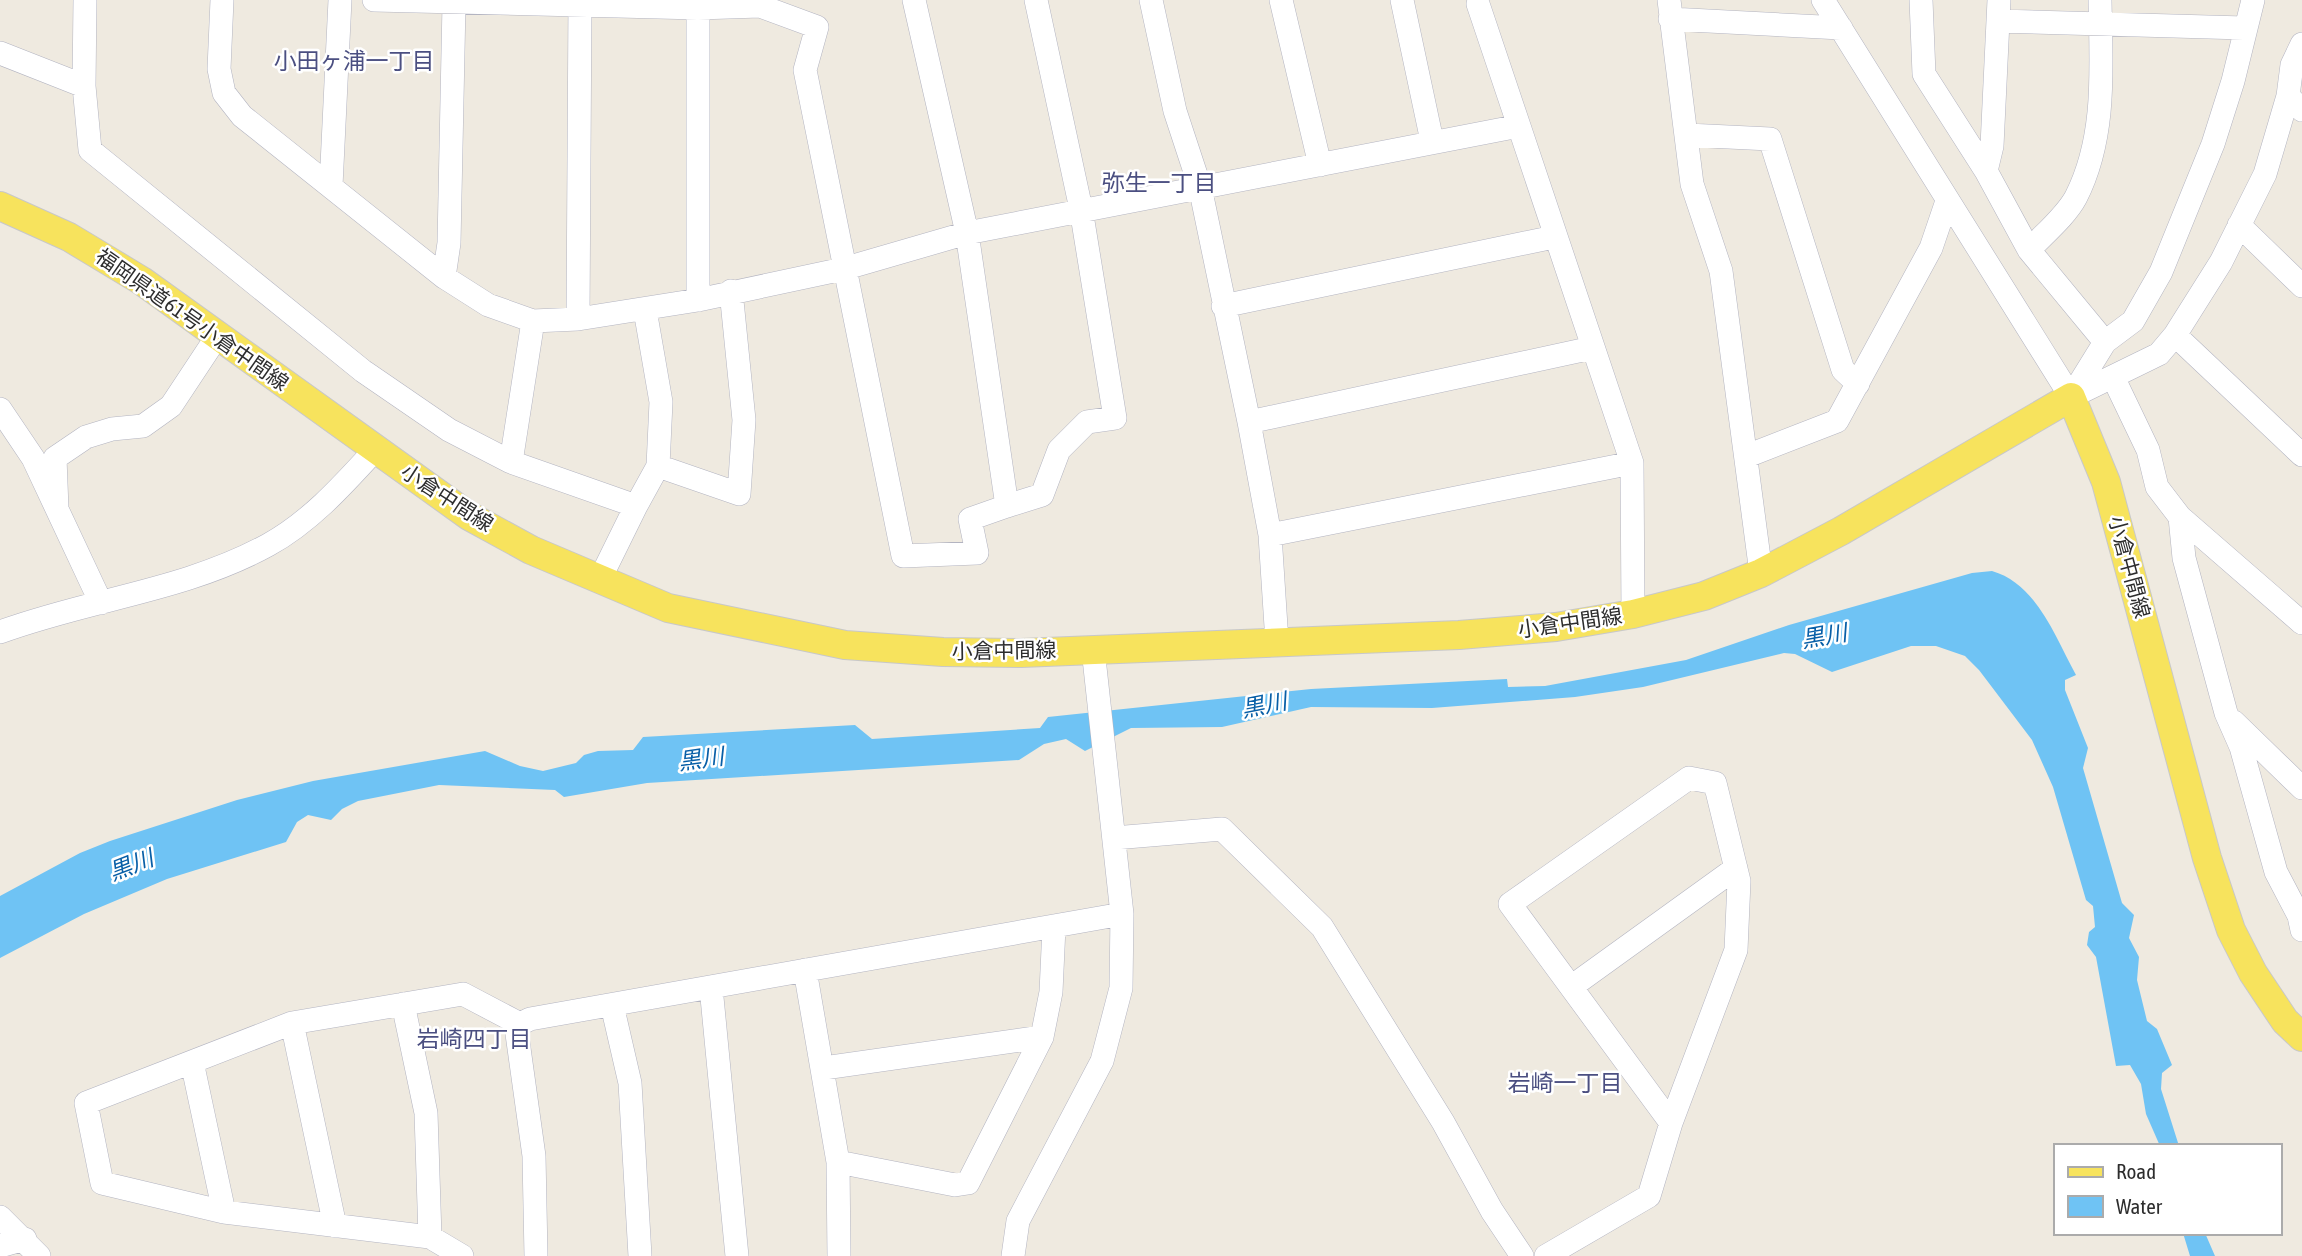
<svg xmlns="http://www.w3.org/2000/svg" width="2302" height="1256" font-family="'Asap Condensed','Noto Sans JP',sans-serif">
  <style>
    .water { fill: #6fc3f4 }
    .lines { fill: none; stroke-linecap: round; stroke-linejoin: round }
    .minor-casing { stroke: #b3b4c1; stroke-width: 24 }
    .major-casing { stroke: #c8c8c8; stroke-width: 30 }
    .minor { stroke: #fff; stroke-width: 23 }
    .major { stroke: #f7e35d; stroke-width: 28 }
    .labels { text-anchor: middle; stroke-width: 5; stroke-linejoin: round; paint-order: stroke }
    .street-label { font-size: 21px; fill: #2d2d2d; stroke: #fff }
    .neighbourhood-label { font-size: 23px; fill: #4b4f81; stroke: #fff }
    .water-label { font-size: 23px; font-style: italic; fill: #085fa7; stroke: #fff }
  </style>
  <rect width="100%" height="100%" fill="#efeae0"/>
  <!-- water -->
  <path class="water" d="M1992,571C2037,584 2055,637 2076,675L2065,680V690L2088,748L2083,768L2122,903L2134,915L2129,938L2139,957L2137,980L2147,1021L2157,1029L2172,1065L2162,1073L2161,1089L2179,1146H2160L2146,1114L2141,1084L2130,1065L2116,1066L2096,957L2087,945L2089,932L2095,927L2093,906L2086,900L2053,787L2032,740L1979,670L1965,656L1936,646H1911L1832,672L1795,654L1784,653L1643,687L1575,697L1432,708L1311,707L1222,727L1131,728L1085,751L1066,739L1044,744L1019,760L647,783L564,797L555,790L439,785L358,801L342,809L331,820L308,815L297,822L286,842L167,879L84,914L0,958V896L80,853L110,841L237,800L313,781L485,751L520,766L543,771L576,763L584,755L598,751L633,750L643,737L855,725L872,739L1040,728L1048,717L1311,689L1507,679L1508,687L1545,686L1686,660L1789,625L1972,573Z
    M2183,1233H2205L2215,1256H2190Z"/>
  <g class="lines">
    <defs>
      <path id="minor" d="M85,0L84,86L90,150L363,371L449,430L511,462L636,506L658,466L661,402L645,310
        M222,0L219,69L224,93L242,116L444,277L488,305L533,321L578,319L698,300L843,269L967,233L1519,126L1632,463L1633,614
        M374,0L698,8L760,6L817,27L805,70L903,556L977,553L970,519L1007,506
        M914,0L967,233L1007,506L1042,495L1059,450L1087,422L1115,418L1081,209L1036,0
        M1151,0L1175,111L1200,187L1249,422L1592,348
        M1281,0L1320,165
        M1402,0L1432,141
        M1669,0L1692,184L1721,271L1761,573
        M1823,0L2071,397
        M1921,0L1924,74L1986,171L2029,250L2105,342
        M1478,4L1519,126
        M1670,19L1841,28
        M1999,21L2244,28
        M0,53L84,86
        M2288,96L2292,65L2302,44
        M1687,135L1770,139L1843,370L1858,384
        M1986,171L1992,146L1999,0
        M331,186L340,0
        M2239,225L2302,286
        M2029,250C2044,234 2066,216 2076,197C2107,136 2101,66 2100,0
        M444,277L449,243L454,4
        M698,300V8
        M1223,306L1554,237
        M578,319L580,0
        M2175,335L2302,455
        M2113,377L2148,450L2157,487L2180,517L2302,623
        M2071,397L2105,342L2133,321L2161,272L2213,144L2233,81L2253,0
        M2071,397L2159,354L2175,335L2221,262L2265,174L2288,96L2302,110
        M0,409L33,458L101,603
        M1249,422L1270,535L1277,642
        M1747,456L1837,421L1931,248L1947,201
        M511,462L533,321
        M658,466L739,494L744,420L731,291
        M57,509L55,458L86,437L112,429L143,426L171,406L218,335
        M2180,517L2184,558L2226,713L2241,747L2276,872L2299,916L2302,930
        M1270,535L1632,463
        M599,581L636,506
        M0,632C89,599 184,591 268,545C310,522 343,485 375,450
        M2234,722L2302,788
        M1689,778L1715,783L1739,881L1736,950L1671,1123L1510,904Z
        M1114,838L1222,829L1322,927L1443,1122L1492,1211L1522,1256
        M805,970L838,1162L839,1256
        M711,987L737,1256
        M1571,987L1736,868
        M403,1004L426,1113L430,1237
        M612,1005L630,1083L640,1256
        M292,1023L335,1226
        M192,1062L224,1212
        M824,1068L1042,1037
        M838,1162L955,1185L968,1183L1042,1037L1051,992L1054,927
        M0,1217L39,1256
        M0,1246L25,1239
        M462,1256L430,1237L224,1212L102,1183L86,1103L292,1023L463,994L520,1024
        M536,1256L534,1156L517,1034L520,1024L530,1019L1122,914
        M1013,1256L1018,1221L1102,1061L1121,988L1122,914L1093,649
        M1546,1256L1649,1196L1671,1123"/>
      <path id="major" d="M0,206L69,237L142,281L469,516L531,550L668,608L845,645L943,652L1021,653L1459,635L1556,627L1633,614L1704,596L1761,573L1841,531L2071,397L2106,482L2207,858L2231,930L2253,973L2285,1021L2302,1037"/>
    </defs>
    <!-- minor casing -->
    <use href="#minor" class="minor-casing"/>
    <!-- major casing -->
    <use href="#major" class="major-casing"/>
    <!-- minor -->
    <use href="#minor" class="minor"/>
    <!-- major -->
    <use href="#major" class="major"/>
  </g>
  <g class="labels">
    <!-- street labels -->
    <g class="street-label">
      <text transform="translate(192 320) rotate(35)" y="7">福岡県道61号小倉中間線</text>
      <text transform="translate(447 498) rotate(33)" y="7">小倉中間線</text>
      <text transform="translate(2129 567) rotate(75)" y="7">小倉中間線</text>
      <text transform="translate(1570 623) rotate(-8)" y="7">小倉中間線</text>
      <text transform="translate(1004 651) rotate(-1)" y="7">小倉中間線</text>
    </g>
    <!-- neighbourhood labels -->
    <g class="neighbourhood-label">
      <text x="354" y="69">小田ヶ浦一丁目</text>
      <text x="1159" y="191">弥生一丁目</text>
      <text x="474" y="1047">岩崎四丁目</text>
      <text x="1565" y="1091">岩崎一丁目</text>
    </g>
    <!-- water labels -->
    <g class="water-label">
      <text transform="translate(1824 636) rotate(-10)" y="8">黒川</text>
      <text transform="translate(1264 705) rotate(-11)" y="8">黒川</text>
      <text transform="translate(701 759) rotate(-8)" y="8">黒川</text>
      <text transform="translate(131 865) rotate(-21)" y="8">黒川</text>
    </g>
  </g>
  <!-- legend -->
  <rect x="2054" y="1144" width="228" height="91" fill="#ffffff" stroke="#ababab" stroke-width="2"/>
  <rect x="2068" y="1167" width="35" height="10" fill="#f7e35d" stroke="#ababab" stroke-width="2"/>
  <text x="2116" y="1179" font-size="21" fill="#2d2d2d">Road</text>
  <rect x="2068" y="1196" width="35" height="21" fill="#6fc3f4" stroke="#ababab" stroke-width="2"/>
  <text x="2116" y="1214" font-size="21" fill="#2d2d2d">Water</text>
</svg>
